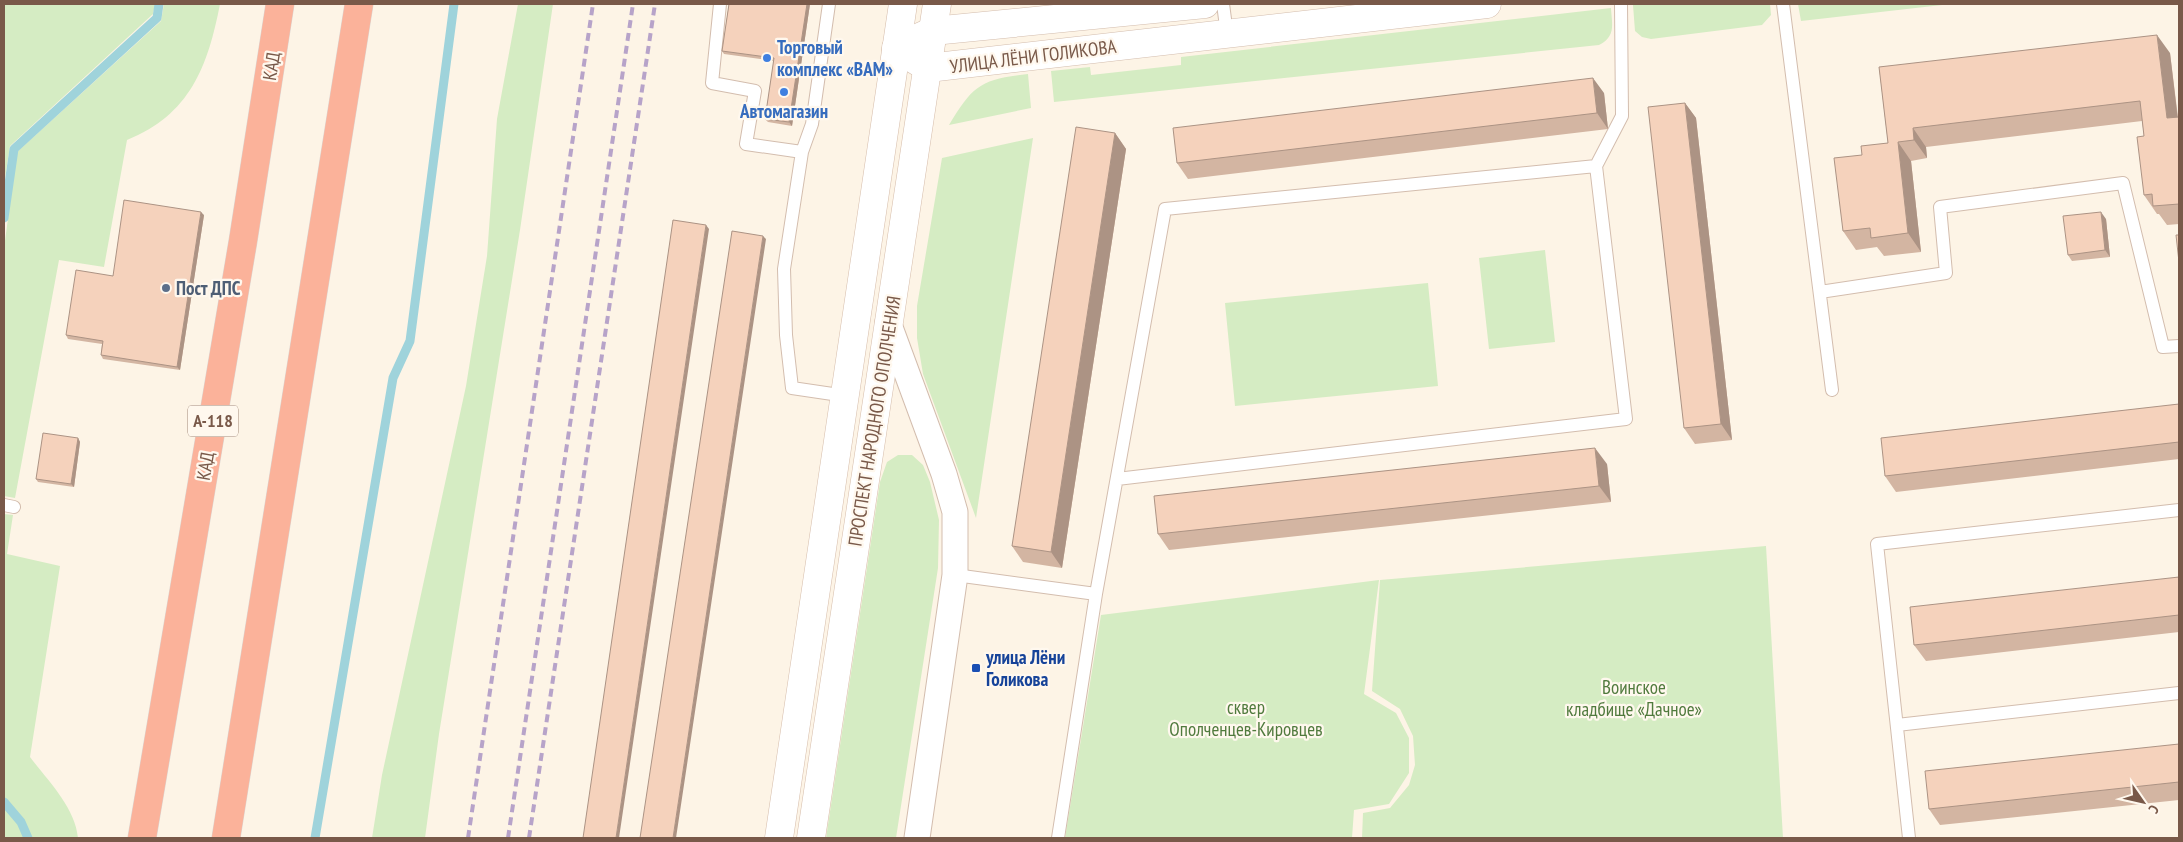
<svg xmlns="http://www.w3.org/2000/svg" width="2183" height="842" font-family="'PT Sans Narrow',sans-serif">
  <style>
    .green { fill: #d5ecc3 }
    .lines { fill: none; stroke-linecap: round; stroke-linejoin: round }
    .stream { stroke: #9fd3db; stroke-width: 9 }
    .service-casing { stroke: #d3bdae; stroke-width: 14 }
    .minor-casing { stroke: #d3bdae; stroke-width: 27 }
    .tertiary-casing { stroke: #d3bdae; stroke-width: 29 }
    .secondary-casing { stroke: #d6bdab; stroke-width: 29 }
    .motorway-casing { stroke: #dcd4d0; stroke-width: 29 }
    .service { stroke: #fff; stroke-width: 12 }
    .minor { stroke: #fff; stroke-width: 25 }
    .tertiary { stroke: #fff; stroke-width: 28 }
    .secondary { stroke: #fff; stroke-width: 28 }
    .motorway { stroke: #fbb29a; stroke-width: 28 }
    .rail { stroke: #b7a3c9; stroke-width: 4; stroke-dasharray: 8 5; stroke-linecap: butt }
    .wall { fill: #d3b5a2 }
    .shaded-wall { fill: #ac9384 }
    .building { fill: #f5d2bc; stroke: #ac9384 }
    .shop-dot { fill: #3f7fe0; stroke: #fff8ee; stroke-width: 2 }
    .service-dot { fill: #5c6f8a; stroke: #fff8ee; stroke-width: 2 }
    .transit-dot { fill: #1a4fb4; stroke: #fff8ee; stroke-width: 2 }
    .labels { text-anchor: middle; stroke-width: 4.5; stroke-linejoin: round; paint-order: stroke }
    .shield { fill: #fff8ee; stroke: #a1897a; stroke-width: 1 }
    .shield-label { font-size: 18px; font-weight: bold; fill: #795949 }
    .shop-label { font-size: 19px; font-weight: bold; fill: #366cbe; stroke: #fff8ee; text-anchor: start }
    .street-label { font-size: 19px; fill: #795949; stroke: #fff8ee }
    .service-label { font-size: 19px; font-weight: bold; fill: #4e5e75; stroke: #fff8ee; text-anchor: start }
    .transit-label { font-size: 19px; font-weight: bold; fill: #164399; stroke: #fff8ee; text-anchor: start }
    .park-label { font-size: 19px; fill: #507a3d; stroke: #fff8ee }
  </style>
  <rect width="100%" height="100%" fill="#fdf4e6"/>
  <!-- green -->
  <path class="green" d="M4,4H155L153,14L10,146L4,184Z
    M164,4H220C208,66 190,115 127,140L104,267L59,260L15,498L4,496V248L17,152L161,21Z
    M518,4H553L520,230L439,734L425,838H372L382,775L466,386L487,256L497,119Z
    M1649,4H1770L1771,15L1762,25L1651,39L1642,37L1635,31L1633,5Z
    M1798,4H1951L1801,21Z
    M1611,8C1612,25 1616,36 1599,45L1054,102L1051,71L1090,67L1091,75L1181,65V57Z
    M1028,74L1031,108L949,125C973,85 981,79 1028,74Z
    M1033,138L976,518L923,374L917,338V306L942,158Z
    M1545,250L1555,342L1489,349L1479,258Z
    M1428,283L1438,386L1235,406L1225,303Z
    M898,455H912L923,465L930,482L939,520L938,568L896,838H826L880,482L887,462Z
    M4,514L13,515L7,554L60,566L30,757C48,781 75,807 78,838H32L23,819L4,797Z
    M1766,546L1783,838H1362L1363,813L1390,808L1409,785L1415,765L1413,736L1400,709L1372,691L1380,580Z
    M1379,580L1364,694L1396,713L1409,738V773L1389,804L1354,810L1352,838H1065L1101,615Z
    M4,807L18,823L24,838H4Z"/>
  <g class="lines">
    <!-- stream -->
    <path class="stream" d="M4,218L14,149L157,18L159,4
      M4,802L21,822L28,838
      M315,838L393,378L410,341L454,4"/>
    <defs>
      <path id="service" d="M720,4L712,83L755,91L746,144L802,152
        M829,4L812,124L802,152L784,269L786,335L792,388L846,396
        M1223,4L1227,34
        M1783,4L1832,390
        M1596,166L1622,116L1621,4
        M1820,292L1946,273L1940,207L2123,183L2163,347L2179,346
        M4,505L14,507
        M955,575L1096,594
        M1897,725L2179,693
        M1058,838L1096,594L1165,209L1596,166L1626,419L1117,479
        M1909,838L1877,544L2179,510"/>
      <path id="minor" d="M888,322L944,474L955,512V575L917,838"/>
      <path id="tertiary" d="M911,41L933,31L1205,4
        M896,48L928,68L1487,4"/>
      <path id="secondary" d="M779,838L903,4
        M811,838L937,4"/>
      <path id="motorway" d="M142,838L243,241L280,4
        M226,838L359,4"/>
    </defs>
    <!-- service casing -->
    <use href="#service" class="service-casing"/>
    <!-- minor casing -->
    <use href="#minor" class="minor-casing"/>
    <!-- tertiary casing -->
    <use href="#tertiary" class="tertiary-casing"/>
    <!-- secondary casing -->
    <use href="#secondary" class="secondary-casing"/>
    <!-- motorway casing -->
    <use href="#motorway" class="motorway-casing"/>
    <!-- service -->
    <use href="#service" class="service"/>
    <!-- minor -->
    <use href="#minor" class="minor"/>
    <!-- tertiary -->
    <use href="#tertiary" class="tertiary"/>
    <!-- secondary -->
    <use href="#secondary" class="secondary"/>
    <!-- motorway -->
    <use href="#motorway" class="motorway"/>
    <!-- rail -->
    <path class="rail" d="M468,838L593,4
      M508,838L633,4
      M529,838L655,4"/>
  </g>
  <!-- wall -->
  <path class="wall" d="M729,4H810L792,126L768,122L765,119L774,61L724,54L722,51Z
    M2170,53L2178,117H2179V224L2167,225L2159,214H2157L2144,195V136L2142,121L1926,147L1927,158L1911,161L1921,252L1884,256L1877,247L1856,250L1843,231L1862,155L1888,143L1879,67Z
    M1604,93L1608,129L1188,179L1177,163Z
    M1685,103L1696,118L1732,440L1695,444L1684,428Z
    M1115,133L1126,149L1062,568L1023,562L1012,546Z
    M204,215L180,370L103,359L101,355L102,344L68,339L66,335L113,276Z
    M2106,219L2110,257L2072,261L2068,255Z
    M2179,404V459L1896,492L1885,476Z
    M78,438L80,442L74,487L38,482L36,479Z
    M1607,464L1611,502L1169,550L1158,534Z
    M2179,577V632L1926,661L1914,645Z
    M2179,744V800L1940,825L1929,809Z"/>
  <!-- shaded-wall -->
  <path class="shaded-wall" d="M807,4H810L792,126L789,122Z
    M2157,35L2170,53L2179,129L2167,118Z
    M1593,78L1604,93L1608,129L1597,113Z
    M1685,103L1696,118L1732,440L1721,424Z
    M1913,128L1926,147L1927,158L1914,140Z
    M1115,133L1126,149L1062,568L1051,552Z
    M1898,142L1911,161L1921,252L1908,233Z
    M201,212L204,215L180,370L177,367Z
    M2101,212L2106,219L2110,257L2105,250Z
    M706,225L709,229L619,838H616Z
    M763,236L766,239L676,838H673Z
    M78,438L80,442L74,487L71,484Z
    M1595,448L1607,464L1611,502L1599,486Z"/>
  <!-- building -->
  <path class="building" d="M729,4H807L789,122L765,119L774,58L722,51Z
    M2157,35L2167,118L2179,117V204L2153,206L2152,194L2144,195L2137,137L2144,136L2140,101L1913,128L1914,140L1898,142L1908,233L1871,238L1870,228L1843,231L1834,158L1862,155L1861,146L1888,143L1879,67Z
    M1593,78L1597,113L1177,163L1173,128Z
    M1685,103L1721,424L1684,428L1648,107Z
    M1076,127L1115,133L1051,552L1012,546Z
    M124,200L201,212L177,367L101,355L103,341L66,335L76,270L113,276Z
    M2101,212L2105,250L2068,255L2063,216Z
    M673,220L706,225L616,838H583Z
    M732,231L763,236L673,838H640Z
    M2176,235H2179V262Z
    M2179,404V442L1885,476L1881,438Z
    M43,433L78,438L71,484L36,479Z
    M1595,448L1599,486L1158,534L1154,496Z
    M2179,577V615L1914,645L1910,607Z
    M2179,744V782L1929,809L1925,771Z"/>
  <!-- markers -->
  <g class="shop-dot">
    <circle cx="767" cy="58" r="5"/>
    <circle cx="784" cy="92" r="5"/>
  </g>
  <circle class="service-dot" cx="166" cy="288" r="5"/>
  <rect class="transit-dot" x="971" y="663" width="10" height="10" rx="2.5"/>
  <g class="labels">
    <!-- shield labels -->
    <rect class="shield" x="188" y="405.5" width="50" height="31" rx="4"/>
    <g class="shield-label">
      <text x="213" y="427">А-118</text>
    </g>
    <!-- shop labels -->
    <g class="shop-label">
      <text x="777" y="54">Торговый<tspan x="777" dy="22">комплекс «ВАМ»</tspan></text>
      <text x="784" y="118" text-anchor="middle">Автомагазин</text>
    </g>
    <!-- street labels -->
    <g class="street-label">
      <text transform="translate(1033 56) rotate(-7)" y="7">УЛИЦА ЛЁНИ ГОЛИКОВА</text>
      <text transform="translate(271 66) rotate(-81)" y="7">КАД</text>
      <text transform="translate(874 421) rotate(-81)" y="7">ПРОСПЕКТ НАРОДНОГО ОПОЛЧЕНИЯ</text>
      <text transform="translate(205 466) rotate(-80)" y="7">КАД</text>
    </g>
    <!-- service labels -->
    <g class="service-label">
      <text x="176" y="295">Пост ДПС</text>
    </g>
    <!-- transit labels -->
    <g class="transit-label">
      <text x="986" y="664">улица Лёни<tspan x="986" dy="22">Голикова</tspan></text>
    </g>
    <!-- park labels -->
    <g class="park-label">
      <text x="1634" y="694">Воинское<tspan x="1634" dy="22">кладбище «Дачное»</tspan></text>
      <text x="1246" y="714">сквер<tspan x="1246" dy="22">Ополченцев-Кировцев</tspan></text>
    </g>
  </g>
  <!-- border -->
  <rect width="2183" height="842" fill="none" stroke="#795949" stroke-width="10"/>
  <!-- north arrow -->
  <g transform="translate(2143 802) rotate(124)" stroke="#fff8ee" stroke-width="4" paint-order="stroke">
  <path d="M0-4L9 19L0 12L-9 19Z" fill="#795949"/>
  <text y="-8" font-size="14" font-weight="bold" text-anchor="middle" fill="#795949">С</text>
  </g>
</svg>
